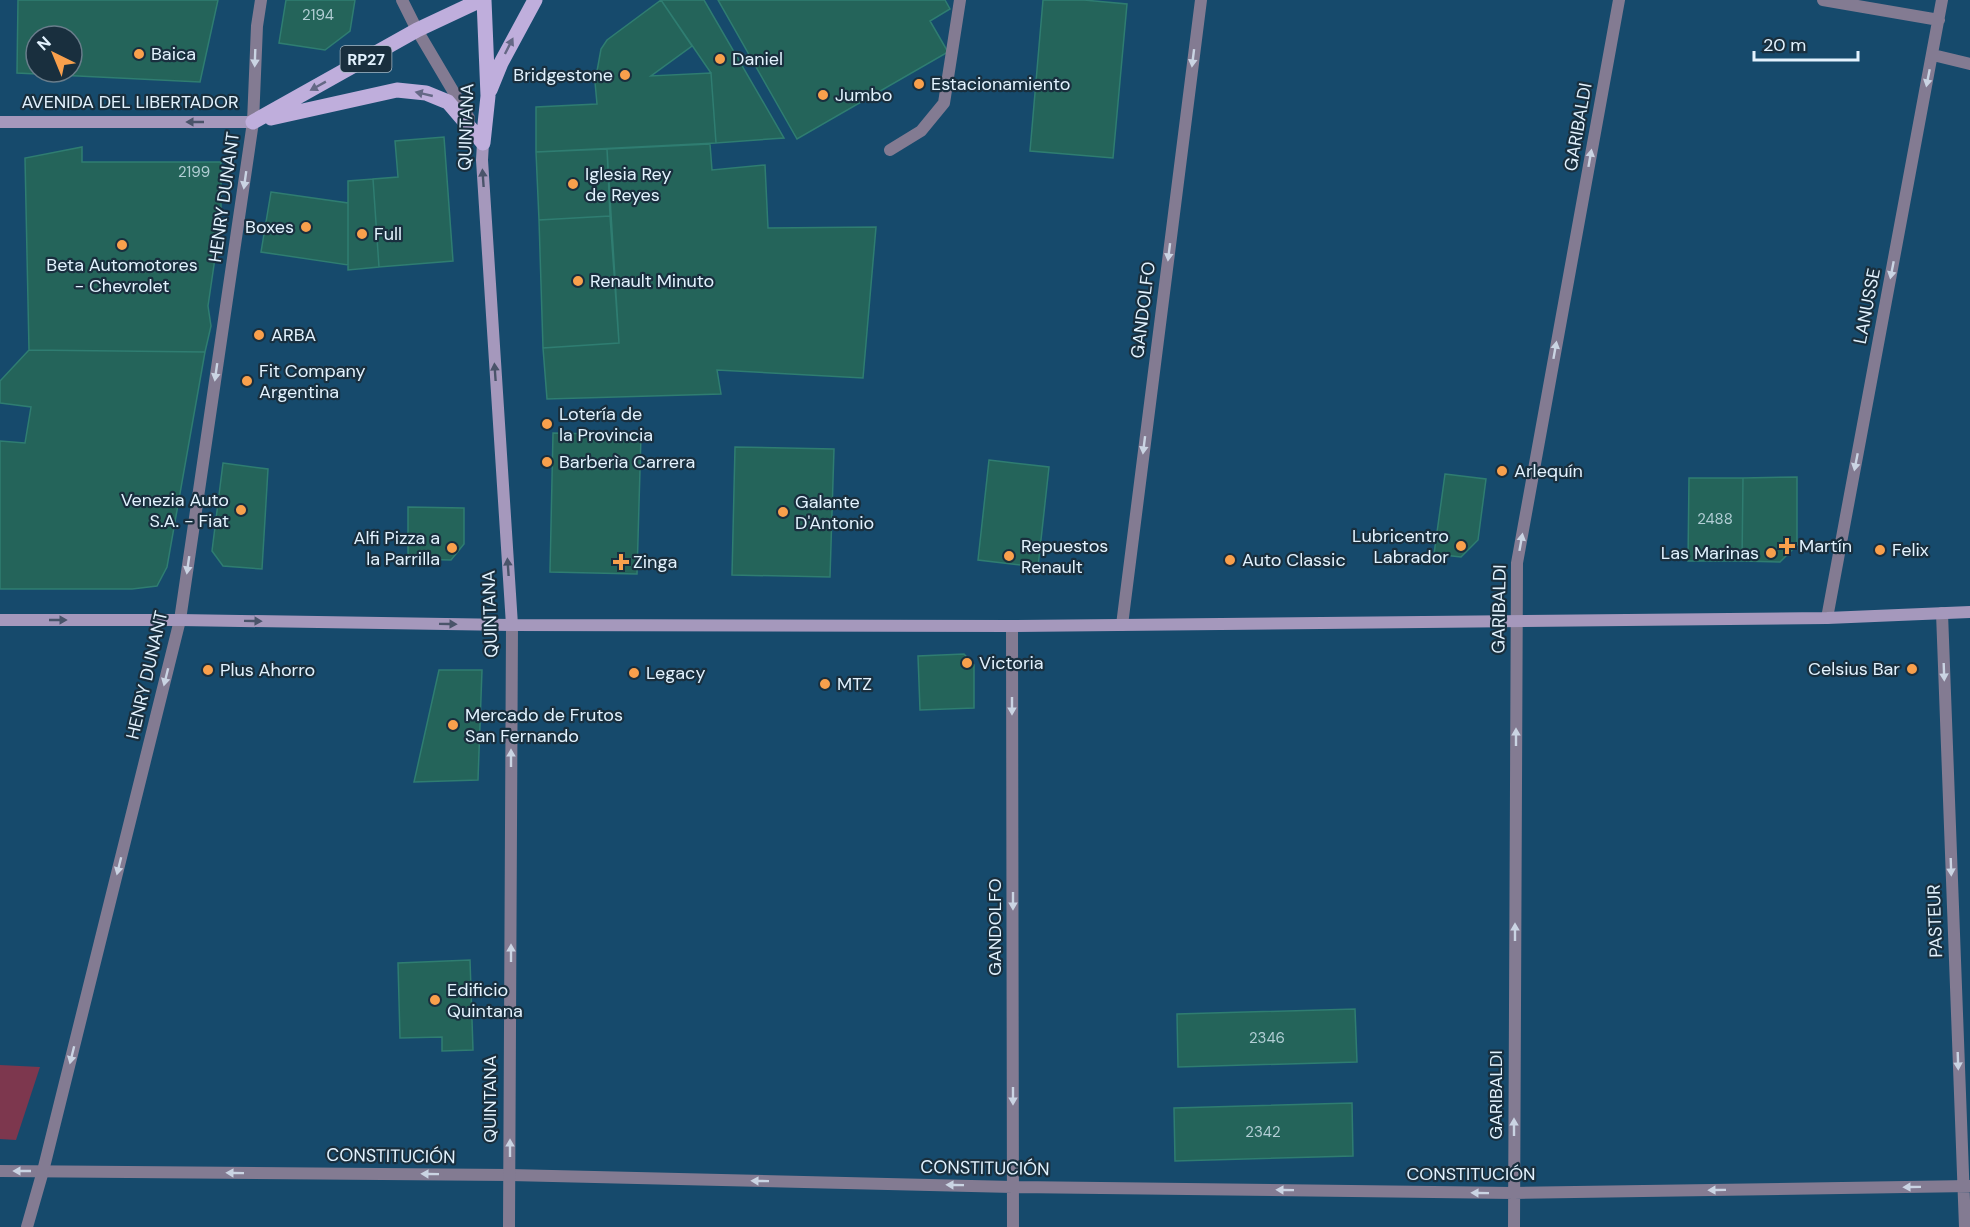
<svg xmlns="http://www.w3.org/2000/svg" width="1970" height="1227" font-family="'DM Sans',sans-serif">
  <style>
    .green { fill: #7d374e }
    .building { fill: #24645a; stroke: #2f7d71; stroke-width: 1.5; fill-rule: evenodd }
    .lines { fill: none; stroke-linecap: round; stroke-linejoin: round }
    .service { stroke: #837b92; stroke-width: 12 }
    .minor { stroke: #837b92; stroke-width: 12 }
    .tertiary { stroke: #837b92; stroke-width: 12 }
    .secondary { stroke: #a598bc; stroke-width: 12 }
    .primary { stroke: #bfaedc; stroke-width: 15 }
    .oneway { fill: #646885 }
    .oneway2 { fill: #cad4e3 }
    .oneway3 { fill: #4a546a }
    .poi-dot { fill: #f9a04c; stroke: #192f3e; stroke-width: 2 }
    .labels { text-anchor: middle; stroke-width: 4.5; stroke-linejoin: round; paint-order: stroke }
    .number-label { font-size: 15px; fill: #b2ced5 }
    .shield { fill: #192f3e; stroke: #a6b8c4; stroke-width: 1.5 }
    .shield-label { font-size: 16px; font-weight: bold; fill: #e2f2fe }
    .poi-label { font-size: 18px; fill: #e2f2fe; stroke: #192f3e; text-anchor: start }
    .street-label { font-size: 18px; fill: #e2f2fe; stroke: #192f3e }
  </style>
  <rect width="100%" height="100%" fill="#164a6c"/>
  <!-- green -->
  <path class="green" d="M0,1065L40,1067L16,1140L0,1139Z"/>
  <!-- building -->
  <path class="building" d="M18,0H218L200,82L17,73ZM36,36H72V72H36Z
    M286,0H355L350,31L325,50L279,43Z
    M661,0L692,46L651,76L711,73L716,143L536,152V107L597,104L595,82L601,49L607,40Z
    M661,0H704L784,138L716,143L711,73Z
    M718,0H945L950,9L930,21L948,52L797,139Z
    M1043,0H1084L1127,4L1113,158L1030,151Z
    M444,137L453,261L379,267L373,179L398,177L395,141Z
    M710,144L712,170L765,165L768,228L876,227L863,378L717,370L721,394L547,399L543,348L619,343L607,149Z
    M82,147V162H221V217L208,306L211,326L205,352L29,350L25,158Z
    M607,149L610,216L539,220L536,152Z
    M373,179L379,267L348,270V181Z
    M271,192L348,203V265L261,252Z
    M610,216L619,343L543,348L539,220Z
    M29,350L205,352L167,567L157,586L132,589H0V441L25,443L31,407L0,403V381Z
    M553,433L641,435L637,574L550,572Z
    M735,447L834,449L830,577L732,575Z
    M989,460L1049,467L1038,567L978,560Z
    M223,463L268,469L262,569L223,566L212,551Z
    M1445,474L1486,479L1478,540L1461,557L1434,554Z
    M1797,477V545L1780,562L1742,561L1743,478Z
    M1689,478H1743L1742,561H1688Z
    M408,507L464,508V544L451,560L408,559Z
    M964,654L974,665V708L920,710L918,656Z
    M439,670H482L478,780L414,782Z
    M470,960L473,1050L442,1051V1037L400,1038L398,963Z
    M1355,1009L1357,1062L1178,1067L1177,1014Z
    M1352,1103L1353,1156L1175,1161L1174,1108Z"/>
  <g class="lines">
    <!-- service -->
    <path class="service" d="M402,0L417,30L469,118
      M253,122L257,26L261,0
      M890,150L921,131L944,103L960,0"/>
    <!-- minor -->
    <path class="minor" d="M1823,0L1939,20
      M1933,55L1970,64
      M1942,613L1965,1227
      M1827,618L1942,0
      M1122,625L1201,0
      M1012,626L1013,1227
      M0,1171L510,1175L1013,1187L1514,1193L1970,1186
      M1514,1227L1517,563L1619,0"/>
    <!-- tertiary -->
    <path class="tertiary" d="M27,1227L43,1171L180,620L253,122
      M509,1227L512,625"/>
    <!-- secondary -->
    <path class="secondary" d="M0,122H253
      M483,143L482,160L512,625
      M0,620H180L512,625L1012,626L1827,618L1970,612"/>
    <!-- primary -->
    <path class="primary" d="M490,90L501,63L535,0
      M271,118L397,90L426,93L448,102L483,143
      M253,122L417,30L481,0
      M483,143L488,96L484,0"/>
  </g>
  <!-- one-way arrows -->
  <defs><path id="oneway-solid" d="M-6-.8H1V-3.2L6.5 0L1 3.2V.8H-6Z" transform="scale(1.5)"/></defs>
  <g class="oneway">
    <use href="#oneway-solid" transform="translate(509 46) rotate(-63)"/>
    <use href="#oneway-solid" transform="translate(318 86) rotate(151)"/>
    <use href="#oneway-solid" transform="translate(424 94) rotate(-167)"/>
  </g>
  <g class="oneway2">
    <use href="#oneway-solid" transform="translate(255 58) rotate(92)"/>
    <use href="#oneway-solid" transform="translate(1193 58) rotate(97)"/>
    <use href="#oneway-solid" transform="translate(1928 78) rotate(101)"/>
    <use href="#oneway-solid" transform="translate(1590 158) rotate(-80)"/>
    <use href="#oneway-solid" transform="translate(245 180) rotate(98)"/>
    <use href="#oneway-solid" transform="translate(1169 252) rotate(97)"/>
    <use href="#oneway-solid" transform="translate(1892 270) rotate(101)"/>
    <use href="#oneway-solid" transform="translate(1555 350) rotate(-80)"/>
    <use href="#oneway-solid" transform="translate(216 372) rotate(98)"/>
    <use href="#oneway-solid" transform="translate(1144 445) rotate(97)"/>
    <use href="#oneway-solid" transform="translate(1856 462) rotate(101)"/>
    <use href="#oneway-solid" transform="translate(1521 542) rotate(-80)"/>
    <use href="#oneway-solid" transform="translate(188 565) rotate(98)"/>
    <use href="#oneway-solid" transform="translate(1944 672) rotate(88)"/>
    <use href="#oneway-solid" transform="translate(166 677) rotate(104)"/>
    <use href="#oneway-solid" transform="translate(1012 706) rotate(90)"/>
    <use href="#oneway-solid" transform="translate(1516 737) rotate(-90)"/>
    <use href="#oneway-solid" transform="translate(511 758) rotate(-90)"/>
    <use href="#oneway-solid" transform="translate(119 866) rotate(104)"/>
    <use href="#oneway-solid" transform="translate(1951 867) rotate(88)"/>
    <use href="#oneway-solid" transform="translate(1013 901) rotate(90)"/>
    <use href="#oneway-solid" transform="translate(1515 932) rotate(-90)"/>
    <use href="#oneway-solid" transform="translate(511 953) rotate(-90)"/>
    <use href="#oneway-solid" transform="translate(72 1055) rotate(104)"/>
    <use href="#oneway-solid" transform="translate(1958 1061) rotate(88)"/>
    <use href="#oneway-solid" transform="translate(1013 1096) rotate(90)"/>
    <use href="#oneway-solid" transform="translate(1514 1127) rotate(-90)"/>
    <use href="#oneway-solid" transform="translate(510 1148) rotate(-90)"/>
    <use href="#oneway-solid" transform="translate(22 1171) rotate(180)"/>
    <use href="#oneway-solid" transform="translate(235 1173) rotate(-179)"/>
    <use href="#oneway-solid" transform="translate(430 1174) rotate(-179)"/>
    <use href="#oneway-solid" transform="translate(760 1181) rotate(-179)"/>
    <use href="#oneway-solid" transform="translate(955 1185) rotate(-179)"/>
    <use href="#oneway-solid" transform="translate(1912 1187) rotate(179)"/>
    <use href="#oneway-solid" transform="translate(1285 1190) rotate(-179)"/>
    <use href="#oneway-solid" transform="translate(1717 1190) rotate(179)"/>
    <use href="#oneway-solid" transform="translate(1480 1193) rotate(-179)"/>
  </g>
  <g class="oneway3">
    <use href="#oneway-solid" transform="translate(195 122) rotate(180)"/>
    <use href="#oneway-solid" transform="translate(483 178) rotate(-94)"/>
    <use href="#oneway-solid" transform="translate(495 372) rotate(-94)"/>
    <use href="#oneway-solid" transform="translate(508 567) rotate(-94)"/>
    <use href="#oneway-solid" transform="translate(58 620)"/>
    <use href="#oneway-solid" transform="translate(253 621) rotate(1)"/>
    <use href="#oneway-solid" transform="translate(448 624) rotate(1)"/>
  </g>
  <!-- markers -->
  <g class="poi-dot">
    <circle cx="139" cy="54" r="6"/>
    <circle cx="720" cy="59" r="6"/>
    <circle cx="625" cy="75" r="6"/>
    <circle cx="919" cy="84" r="6"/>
    <circle cx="823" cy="95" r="6"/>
    <circle cx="573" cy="184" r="6"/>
    <circle cx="306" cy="227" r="6"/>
    <circle cx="362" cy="234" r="6"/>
    <circle cx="122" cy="245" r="6"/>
    <circle cx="578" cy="281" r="6"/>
    <circle cx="259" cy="335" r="6"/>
    <circle cx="247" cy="381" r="6"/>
    <circle cx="547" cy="424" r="6"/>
    <circle cx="547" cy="462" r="6"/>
    <circle cx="1502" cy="471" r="6"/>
    <circle cx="241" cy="510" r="6"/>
    <circle cx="783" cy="512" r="6"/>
    <circle cx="1461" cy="546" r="6"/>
    <path d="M1784 537h6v6h6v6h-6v6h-6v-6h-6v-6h6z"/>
    <circle cx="452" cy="548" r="6"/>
    <circle cx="1880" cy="550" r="6"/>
    <circle cx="1771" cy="553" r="6"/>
    <circle cx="1009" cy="556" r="6"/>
    <circle cx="1230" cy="560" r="6"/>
    <path d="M618 553h6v6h6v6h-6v6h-6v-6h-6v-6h6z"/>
    <circle cx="967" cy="663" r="6"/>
    <circle cx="1912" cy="669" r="6"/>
    <circle cx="208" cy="670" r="6"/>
    <circle cx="634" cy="673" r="6"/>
    <circle cx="825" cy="684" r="6"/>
    <circle cx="453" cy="725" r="6"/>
    <circle cx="435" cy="1000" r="6"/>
  </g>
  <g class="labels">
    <!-- number labels -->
    <g class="number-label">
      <text x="318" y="20">2194</text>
      <text x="194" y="177">2199</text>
      <text x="1715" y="524">2488</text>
      <text x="1267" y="1043">2346</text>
      <text x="1263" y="1137">2342</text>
    </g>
    <!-- shield labels -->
    <rect class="shield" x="340.5" y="46" width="51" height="26" rx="4.5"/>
    <g class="shield-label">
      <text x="366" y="65">RP27</text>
    </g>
    <!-- poi labels -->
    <g class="poi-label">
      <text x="151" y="60">Baica</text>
      <text x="732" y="65">Daniel</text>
      <text x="613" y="81" text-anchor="end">Bridgestone</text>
      <text x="931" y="90">Estacionamiento</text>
      <text x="835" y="101">Jumbo</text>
      <text x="585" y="180">Iglesia Rey<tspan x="585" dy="21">de Reyes</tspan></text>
      <text x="294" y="233" text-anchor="end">Boxes</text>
      <text x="374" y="240">Full</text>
      <text x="122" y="271" text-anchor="middle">Beta Automotores<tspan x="122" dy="21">- Chevrolet</tspan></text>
      <text x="590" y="287">Renault Minuto</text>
      <text x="271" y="341">ARBA</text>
      <text x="259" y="377">Fit Company<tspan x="259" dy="21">Argentina</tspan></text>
      <text x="559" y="420">Lotería de<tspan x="559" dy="21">la Provincia</tspan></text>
      <text x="559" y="468">Barberìa Carrera</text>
      <text x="1514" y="477">Arlequín</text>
      <text x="229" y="506" text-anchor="end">Venezia Auto<tspan x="229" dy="21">S.A. - Fiat</tspan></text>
      <text x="795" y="508">Galante<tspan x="795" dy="21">D'Antonio</tspan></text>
      <text x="1449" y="542" text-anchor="end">Lubricentro<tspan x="1449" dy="21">Labrador</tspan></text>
      <text x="440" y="544" text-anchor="end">Alfi Pizza a<tspan x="440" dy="21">la Parrilla</tspan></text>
      <text x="1021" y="552">Repuestos<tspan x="1021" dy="21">Renault</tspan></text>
      <text x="1799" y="552">Martín</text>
      <text x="1892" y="556">Felix</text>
      <text x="1759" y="559" text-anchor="end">Las Marinas</text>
      <text x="1242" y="566">Auto Classic</text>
      <text x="633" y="568">Zinga</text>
      <text x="979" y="669">Victoria</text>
      <text x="1900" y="675" text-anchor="end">Celsius Bar</text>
      <text x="220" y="676">Plus Ahorro</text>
      <text x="646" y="679">Legacy</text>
      <text x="837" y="690">MTZ</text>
      <text x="465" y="721">Mercado de Frutos<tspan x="465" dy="21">San Fernando</tspan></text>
      <text x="447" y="996">Edificio<tspan x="447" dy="21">Quintana</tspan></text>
    </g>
    <!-- street labels -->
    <g class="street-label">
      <text x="130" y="108">AVENIDA DEL LIBERTADOR</text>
      <text transform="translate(466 127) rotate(-88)" y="6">QUINTANA</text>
      <text transform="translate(1578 127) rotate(-80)" y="6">GARIBALDI</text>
      <text transform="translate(224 197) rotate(-82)" y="6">HENRY DUNANT</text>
      <text transform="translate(1867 306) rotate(-79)" y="6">LANUSSE</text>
      <text transform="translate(1143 310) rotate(-83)" y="6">GANDOLFO</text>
      <text transform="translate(1499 609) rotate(-89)" y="6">GARIBALDI</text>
      <text transform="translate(490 614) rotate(-92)" y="6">QUINTANA</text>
      <text transform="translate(147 675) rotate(-77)" y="6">HENRY DUNANT</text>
      <text transform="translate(1935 921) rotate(-92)" y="6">PASTEUR</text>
      <text transform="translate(995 927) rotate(-90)" y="6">GANDOLFO</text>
      <text transform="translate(1496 1095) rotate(-90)" y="6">GARIBALDI</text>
      <text transform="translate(490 1099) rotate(-90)" y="6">QUINTANA</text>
      <text transform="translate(391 1156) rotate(1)" y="6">CONSTITUCIÓN</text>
      <text transform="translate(985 1168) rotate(1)" y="6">CONSTITUCIÓN</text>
      <text x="1471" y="1180">CONSTITUCIÓN</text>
    </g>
  </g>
  <!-- north arrow -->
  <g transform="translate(54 54) rotate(317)"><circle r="28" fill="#192f3e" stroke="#697d8b" stroke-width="1.5"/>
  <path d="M0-4.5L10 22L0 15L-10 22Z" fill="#f9a04c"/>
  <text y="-9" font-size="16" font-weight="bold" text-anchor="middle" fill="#e2f2fe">N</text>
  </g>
  <!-- scale -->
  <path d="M1754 51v9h104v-9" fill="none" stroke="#e2f2fe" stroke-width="3"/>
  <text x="1763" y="51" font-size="18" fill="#e2f2fe" stroke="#192f3e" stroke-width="4.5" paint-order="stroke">20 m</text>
</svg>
